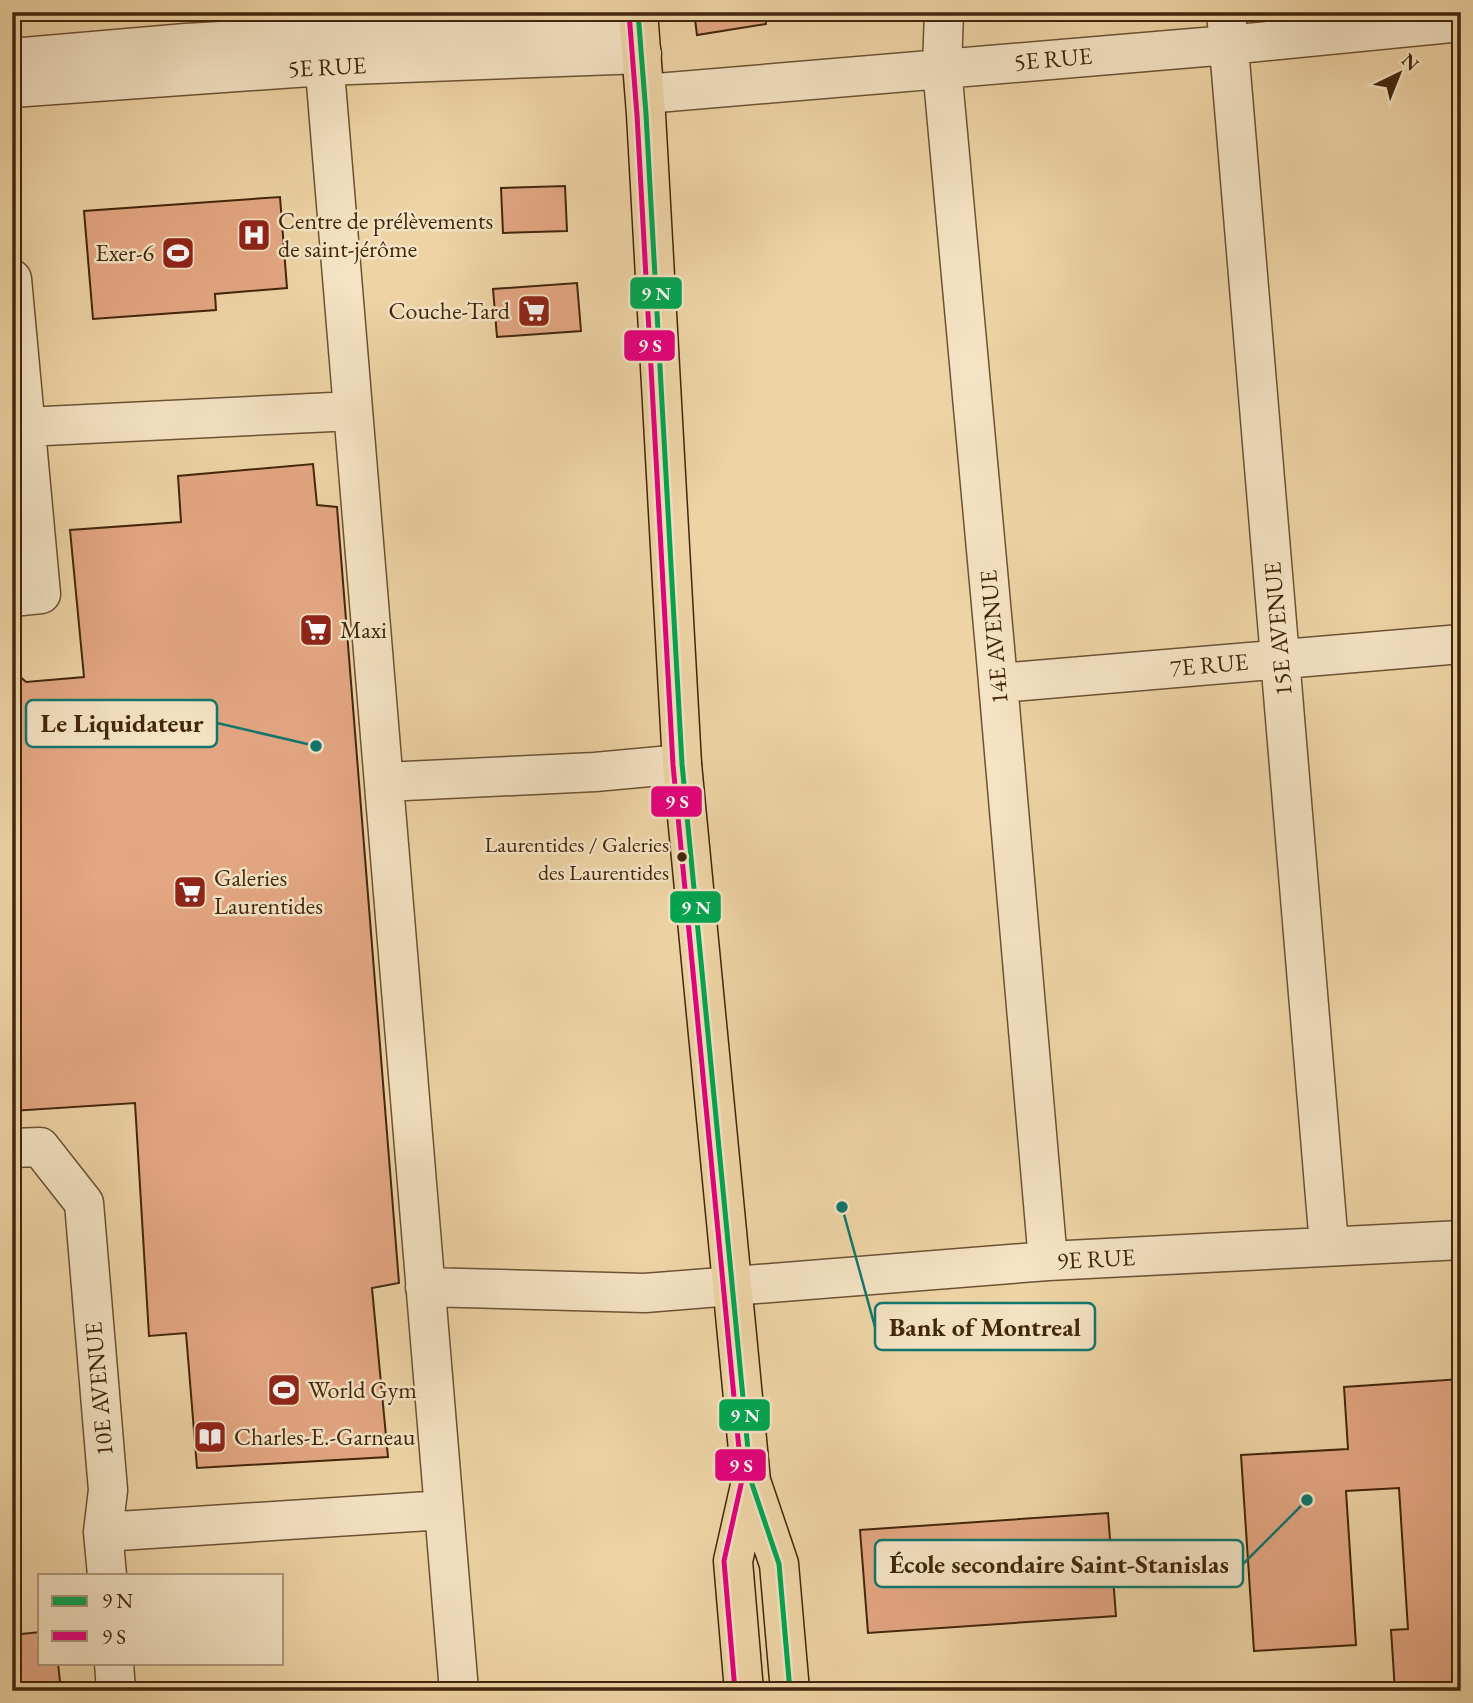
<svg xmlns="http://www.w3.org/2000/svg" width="1473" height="1703" font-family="'EB Garamond',serif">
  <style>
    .building { fill: #e4a783; stroke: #42260b; stroke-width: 2 }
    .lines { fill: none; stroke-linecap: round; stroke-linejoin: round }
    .minor-casing { stroke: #6d5232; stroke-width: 41 }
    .major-casing { stroke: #42260b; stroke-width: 41 }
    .minor { stroke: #f4e3c4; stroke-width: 38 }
    .major { stroke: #eed4a5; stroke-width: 38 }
    .bus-1-casing { stroke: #f4e3c4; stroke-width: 10 }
    .bus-2-casing { stroke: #f4e3c4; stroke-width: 10 }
    .bus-1 { stroke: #00a651; stroke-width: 5 }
    .bus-2 { stroke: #e5007d; stroke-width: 5 }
    .bus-dot { fill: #42260b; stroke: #f4e3c4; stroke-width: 2.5 }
    .labels { text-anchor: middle; stroke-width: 5; stroke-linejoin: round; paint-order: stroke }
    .bus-label { font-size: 22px; fill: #42260b; stroke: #f4e3c4; text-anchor: end }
    .street-label { font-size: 24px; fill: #42260b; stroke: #f4e3c4 }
    .poi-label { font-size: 24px; fill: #42260b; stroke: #f4e3c4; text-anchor: start }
    .leader { fill: none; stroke: #0f766e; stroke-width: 2.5 }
    .callout-dot { fill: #0f766e; stroke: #f4e3c4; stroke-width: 2.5 }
    .callout { fill: #f4e3c4; stroke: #0f766e; stroke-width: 2.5 }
    .callout-label { font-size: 26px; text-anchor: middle; font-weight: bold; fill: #42260b }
    .line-badge { stroke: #f4e3c4; stroke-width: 2.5 }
    .badge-label { font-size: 19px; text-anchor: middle; font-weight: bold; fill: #fff }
  </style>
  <rect width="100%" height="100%" fill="#eed4a5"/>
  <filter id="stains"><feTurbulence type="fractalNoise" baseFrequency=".00286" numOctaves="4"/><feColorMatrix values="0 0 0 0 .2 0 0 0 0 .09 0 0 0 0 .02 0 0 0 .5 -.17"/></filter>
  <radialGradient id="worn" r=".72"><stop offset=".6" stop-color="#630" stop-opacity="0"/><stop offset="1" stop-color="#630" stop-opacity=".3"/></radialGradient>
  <!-- building -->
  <path class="building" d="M694,12H765L766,24L697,35Z
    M565,186L567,231L503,233L501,188Z
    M280,197L287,288L215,294L216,310L93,319L84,211Z
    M577,283L581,331L497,337L493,289Z
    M313,464L317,505L337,507L399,1283L372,1288L388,1457L197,1468L186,1333L149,1336L135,1103L12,1111V669L26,682L84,677L70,530L181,522L178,476Z
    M1461,1379V1691H1395L1391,1630L1408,1629L1399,1488L1346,1491L1356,1645L1254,1651L1241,1455L1348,1449L1344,1387Z
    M1108,1513L1116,1616L868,1633L860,1530Z
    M40,1632V1663H58L61,1691H12V1635Z"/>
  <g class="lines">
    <defs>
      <path id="minor" d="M944,12L942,68L995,648L1048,1261
        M1226,12L1329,1245
        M322,35L459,1691
        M12,58L186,43L638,17
        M12,88L324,66L642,54
        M645,94L1228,45L1461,22
        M12,279L41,594L12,597
        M25,427L353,411
        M999,683L1461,644
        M384,782L595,772L682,764
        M12,1148L40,1147L84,1203L108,1490L103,1532L107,1575
        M425,1287L645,1293L1048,1261L1461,1240
        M103,1532L444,1510
        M114,1663L116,1691"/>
      <path id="major" d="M638,12L646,114L682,764L751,1481L779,1564L790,1691
        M744,1691L733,1561L751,1481"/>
    </defs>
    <!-- minor casing -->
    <use href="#minor" class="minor-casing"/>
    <!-- major casing -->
    <use href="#major" class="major-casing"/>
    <!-- minor -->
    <use href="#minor" class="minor"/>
    <!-- major -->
    <use href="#major" class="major"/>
    <defs>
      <path id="bus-1" d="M638,12L646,114L682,764L751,1481L779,1564L790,1691"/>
      <path id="bus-2" d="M629,13L637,115L673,765L742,1480L724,1561L735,1691"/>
    </defs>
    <!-- bus-1 casing -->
    <use href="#bus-1" class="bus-1-casing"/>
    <!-- bus-2 casing -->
    <use href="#bus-2" class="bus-2-casing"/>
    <!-- bus-1 -->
    <use href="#bus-1" class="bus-1"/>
    <!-- bus-2 -->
    <use href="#bus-2" class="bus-2"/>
  </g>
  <!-- icons -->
  <defs>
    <symbol id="hospital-square" viewBox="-11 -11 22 22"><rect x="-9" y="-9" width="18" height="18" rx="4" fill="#8f2418" stroke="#f4e3c4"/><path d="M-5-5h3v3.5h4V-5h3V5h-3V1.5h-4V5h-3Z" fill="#fff"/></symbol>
    <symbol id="stadium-square" viewBox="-11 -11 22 22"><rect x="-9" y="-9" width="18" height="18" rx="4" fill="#8f2418" stroke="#f4e3c4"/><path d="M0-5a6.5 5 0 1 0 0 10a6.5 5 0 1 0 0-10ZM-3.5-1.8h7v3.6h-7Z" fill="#fff"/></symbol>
    <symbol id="supermarket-square" viewBox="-11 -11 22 22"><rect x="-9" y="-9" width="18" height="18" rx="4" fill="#8f2418" stroke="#f4e3c4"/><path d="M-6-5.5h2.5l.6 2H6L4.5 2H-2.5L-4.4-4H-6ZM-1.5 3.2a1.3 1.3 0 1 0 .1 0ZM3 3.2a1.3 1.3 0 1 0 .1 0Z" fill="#fff"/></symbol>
    <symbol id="library-square" viewBox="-11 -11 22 22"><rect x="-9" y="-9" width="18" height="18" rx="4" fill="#8f2418" stroke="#f4e3c4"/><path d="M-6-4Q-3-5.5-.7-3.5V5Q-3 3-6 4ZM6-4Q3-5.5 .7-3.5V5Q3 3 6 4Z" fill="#fff"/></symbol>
  </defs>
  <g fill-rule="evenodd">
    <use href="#hospital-square" x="235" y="216" width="38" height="38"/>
    <use href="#stadium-square" x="159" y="234" width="38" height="38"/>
    <use href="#supermarket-square" x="515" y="292" width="38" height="38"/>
    <use href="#supermarket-square" x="297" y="611" width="38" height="38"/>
    <use href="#supermarket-square" x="171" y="873" width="38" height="38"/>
    <use href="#stadium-square" x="265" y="1371" width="38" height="38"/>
    <use href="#library-square" x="191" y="1418" width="38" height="38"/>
  </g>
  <!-- markers -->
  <circle class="bus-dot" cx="682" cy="857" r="6"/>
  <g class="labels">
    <!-- bus labels -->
    <g class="bus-label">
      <text x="669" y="852">Laurentides / Galeries<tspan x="669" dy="28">des Laurentides</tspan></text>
    </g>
    <!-- street labels -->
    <g class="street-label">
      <text transform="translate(1053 59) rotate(-5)" y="8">5E RUE</text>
      <text transform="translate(327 67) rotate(-3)" y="8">5E RUE</text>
      <text transform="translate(1278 629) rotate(-95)" y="8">15E AVENUE</text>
      <text transform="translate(994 637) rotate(-95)" y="8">14E AVENUE</text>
      <text transform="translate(1209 665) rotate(-5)" y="8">7E RUE</text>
      <text transform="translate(1096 1259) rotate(-3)" y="8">9E RUE</text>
      <text transform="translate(99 1389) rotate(-95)" y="8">10E AVENUE</text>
    </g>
    <!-- poi labels -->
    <g class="poi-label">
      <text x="278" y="229">Centre de prélèvements<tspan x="278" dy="28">de saint-jérôme</tspan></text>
      <text x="154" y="261" text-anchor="end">Exer-6</text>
      <text x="510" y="319" text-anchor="end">Couche-Tard</text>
      <text x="340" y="638">Maxi</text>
      <text x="214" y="886">Galeries<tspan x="214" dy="28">Laurentides</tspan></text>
      <text x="308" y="1398">World Gym</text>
      <text x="234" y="1445">Charles-E.-Garneau</text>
    </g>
  </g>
  <!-- callouts -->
  <path class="leader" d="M316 746L217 723M842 1207L875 1327M1307 1500L1243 1564"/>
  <g class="callout-dot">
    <circle cx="316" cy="746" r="7"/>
    <circle cx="842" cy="1207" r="7"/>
    <circle cx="1307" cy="1500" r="7"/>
  </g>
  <g class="callout">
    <rect x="26" y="700" width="191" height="47" rx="7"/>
    <rect x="875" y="1303" width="220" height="47" rx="7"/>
    <rect x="875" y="1540" width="368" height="47" rx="7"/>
  </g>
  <g class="callout-label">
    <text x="122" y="732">Le Liquidateur</text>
    <text x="985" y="1336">Bank of Montreal</text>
    <text x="1059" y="1573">École secondaire Saint-Stanislas</text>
  </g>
  <g class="line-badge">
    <rect x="629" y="276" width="54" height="34" rx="7" fill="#00a651"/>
    <rect x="623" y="329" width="53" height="33" rx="7" fill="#e5007d"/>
    <rect x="650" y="785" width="53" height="33" rx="7" fill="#e5007d"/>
    <rect x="669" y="890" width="53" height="34" rx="7" fill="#00a651"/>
    <rect x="718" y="1398" width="53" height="34" rx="7" fill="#00a651"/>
    <rect x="714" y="1448" width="53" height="34" rx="7" fill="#e5007d"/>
  </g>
  <g class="badge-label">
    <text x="656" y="300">9 N</text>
    <text x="650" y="352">9 S</text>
    <text x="677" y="808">9 S</text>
    <text x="696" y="914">9 N</text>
    <text x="745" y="1422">9 N</text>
    <text x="741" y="1472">9 S</text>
  </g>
  <!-- margin -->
  <rect width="1473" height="1703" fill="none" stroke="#eed4a5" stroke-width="42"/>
  <rect x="14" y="14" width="1445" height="1675" fill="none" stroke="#42260b" stroke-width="3.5"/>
  <rect x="21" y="21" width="1431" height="1661" fill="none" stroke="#42260b" stroke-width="2"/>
  <!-- legend -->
  <rect x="38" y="1574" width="245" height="91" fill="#f4e3c4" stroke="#ad977a" stroke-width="2"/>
  <rect x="52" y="1596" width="35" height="10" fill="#00a651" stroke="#ad977a" stroke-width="2"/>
  <text x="102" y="1608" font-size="21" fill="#42260b">9 N</text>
  <rect x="52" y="1631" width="35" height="10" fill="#e5007d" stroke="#ad977a" stroke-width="2"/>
  <text x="102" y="1644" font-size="21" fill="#42260b">9 S</text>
  <!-- north arrow -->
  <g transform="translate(1399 74) rotate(43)" stroke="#f4e3c4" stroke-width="5" paint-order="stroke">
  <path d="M0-5L12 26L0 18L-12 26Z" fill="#42260b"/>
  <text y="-10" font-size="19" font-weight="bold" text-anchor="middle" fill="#42260b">N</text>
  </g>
  <rect width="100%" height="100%" filter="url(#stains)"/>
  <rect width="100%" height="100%" fill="url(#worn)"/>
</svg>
